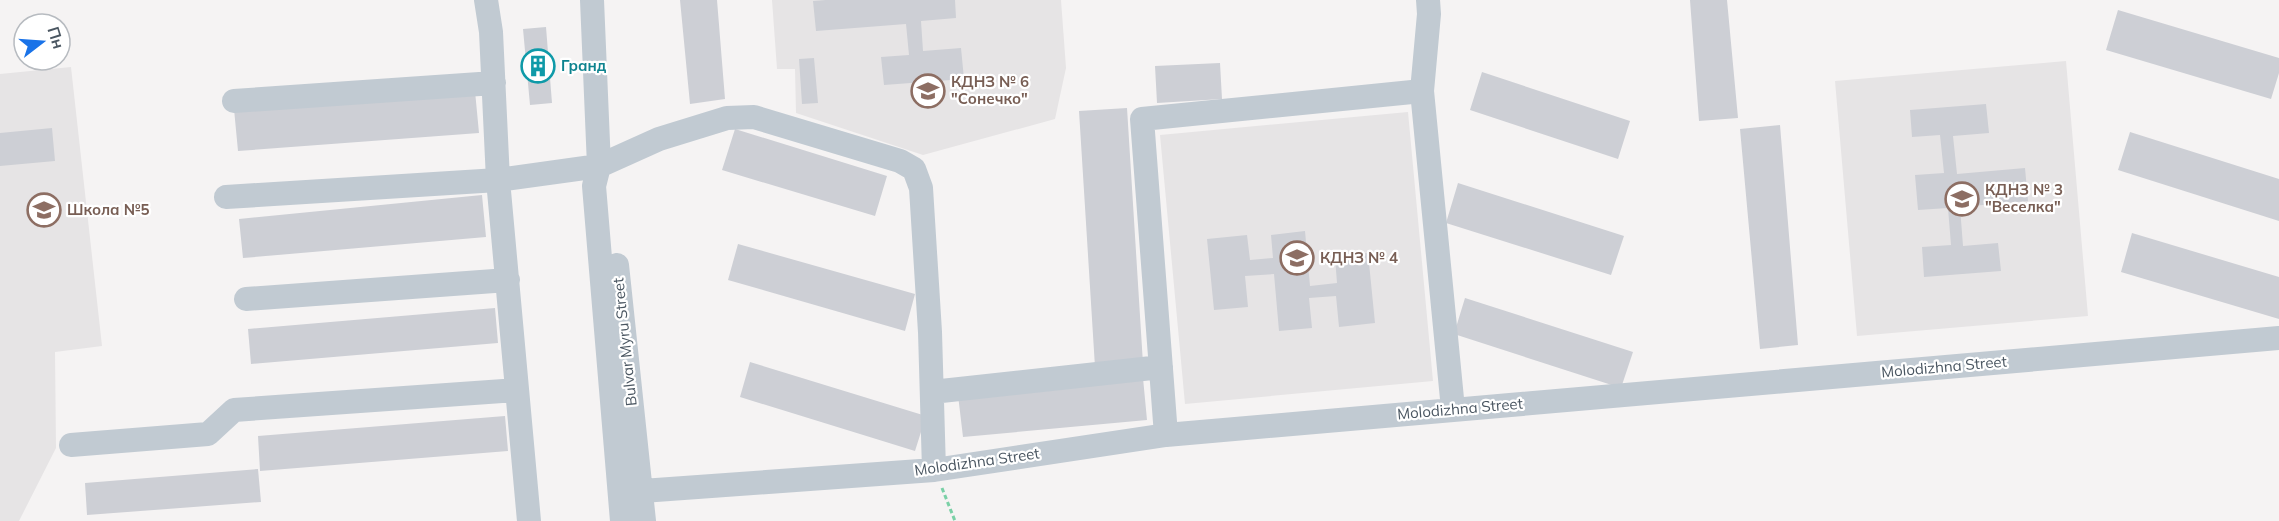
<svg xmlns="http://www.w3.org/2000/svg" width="2279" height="521" font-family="Mulish,sans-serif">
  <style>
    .education { fill: #e6e4e5 }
    .building { fill: #cdcfd5 }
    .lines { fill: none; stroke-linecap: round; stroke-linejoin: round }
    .path { stroke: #7ad0a6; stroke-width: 3; stroke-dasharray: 4.5 3; stroke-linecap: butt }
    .minor { stroke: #c1cad2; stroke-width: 24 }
    .labels { text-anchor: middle; stroke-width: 4.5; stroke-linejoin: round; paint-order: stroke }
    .culture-label { font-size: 15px; font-weight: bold; fill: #0d838f; stroke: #fff; text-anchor: start }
    .education-label { font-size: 15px; font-weight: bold; fill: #785e54; stroke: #fff; text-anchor: start }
    .street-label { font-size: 15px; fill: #4a5661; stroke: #fff }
  </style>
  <rect width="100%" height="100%" fill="#f5f3f3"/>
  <!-- education -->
  <path class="education" d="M772,0H1061L1066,68L1055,119L923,155L796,113L795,69H777Z
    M2066,61L2088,316L1857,336L1835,81Z
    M71,67L102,346L55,352L56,448L19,521H0V74Z
    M1408,112L1433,381L1185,404L1160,135Z"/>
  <!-- building -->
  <path class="building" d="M680,0H717L725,99L690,104Z
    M826,0H955L956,18L921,21L923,51L961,48L964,79L884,85L881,57L909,55L906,24L816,31L813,1Z
    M1690,0H1727L1738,118L1699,121Z
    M2118,10L2279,58V73L2271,99L2106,50Z
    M546,27L552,103L530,105L523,29Z
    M814,58L818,103L802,104L799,59Z
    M1220,63L1222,99L1157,103L1155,66Z
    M1482,72L1630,121L1618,159L1470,110Z
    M475,91L479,133L238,151L234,109Z
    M1986,104L1989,133L1953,136L1957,174L2025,168L2028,201L1960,207L1963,246L1998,243L2001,271L1924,277L1922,247L1951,245L1948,208L1918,210L1915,175L1944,173L1940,135L1912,137L1910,110Z
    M1127,108L1143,364L1095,367L1079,111Z
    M1780,125L1798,345L1760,349L1740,129Z
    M52,128L55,161L0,166V133Z
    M735,129L887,176L875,216L722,170Z
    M2130,132L2279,179V221L2118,170Z
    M1458,183L1624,236L1611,275L1446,223Z
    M482,195L486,237L243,258L239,219Z
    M1305,231L1310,286L1337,283L1335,257L1368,253L1375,323L1339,327L1336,296L1309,298L1312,328L1279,331L1274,274L1245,276L1248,307L1214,310L1207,239L1247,235L1250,260L1273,258L1271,235Z
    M2132,233L2279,277V319L2121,272Z
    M738,244L915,294L905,331L728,280Z
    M1465,298L1633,352L1621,388L1454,334Z
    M495,308L498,343L251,364L248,329Z
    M750,362L926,416L915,451L740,397Z
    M1143,378L1147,420L963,437L958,395Z
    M505,416L508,451L260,471L258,436Z
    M258,469L261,502L87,515L85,483Z"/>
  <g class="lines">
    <!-- path -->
    <path class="path" d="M942,488L955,521"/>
    <!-- minor -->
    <path class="minor" d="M592,0L599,166L594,186L622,521
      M1428,0L1429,14L1422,91L1453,409
      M234,101L494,83
      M226,197L498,180L491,32L486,0
      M617,265L644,521
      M246,299L508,280
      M932,392L1161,367
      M1166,435L1142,119L1422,91
      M71,445L208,434L234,410L516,390
      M642,491L934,470L1166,435L2279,338
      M529,521L498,180L599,166L659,139L727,118L754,117L900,161L914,169L921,188L930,332L934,470"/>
  </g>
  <!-- icons -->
  <defs>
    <symbol id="building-ring" viewBox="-11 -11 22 22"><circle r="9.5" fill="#fff" stroke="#0f9aa8" stroke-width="1.5"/><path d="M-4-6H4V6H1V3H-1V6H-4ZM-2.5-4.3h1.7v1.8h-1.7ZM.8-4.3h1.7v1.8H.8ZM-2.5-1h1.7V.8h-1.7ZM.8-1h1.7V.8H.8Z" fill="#0f9aa8"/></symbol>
    <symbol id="school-ring" viewBox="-11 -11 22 22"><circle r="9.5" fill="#fff" stroke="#8d6e63" stroke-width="1.5"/><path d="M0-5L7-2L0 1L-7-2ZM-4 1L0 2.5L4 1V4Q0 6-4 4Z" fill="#8d6e63"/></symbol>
  </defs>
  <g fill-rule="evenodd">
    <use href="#building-ring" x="519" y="47" width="38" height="38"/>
    <use href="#school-ring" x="909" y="72" width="38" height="38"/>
    <use href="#school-ring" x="1943" y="180" width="38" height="38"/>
    <use href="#school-ring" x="25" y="191" width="38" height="38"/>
    <use href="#school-ring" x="1278" y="239" width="38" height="38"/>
  </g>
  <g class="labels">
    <!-- culture labels -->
    <g class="culture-label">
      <text x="561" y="71">Гранд</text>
    </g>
    <!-- education labels -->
    <g class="education-label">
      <text x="951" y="87">КДНЗ № 6<tspan x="951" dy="17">"Сонечко"</tspan></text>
      <text x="1985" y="195">КДНЗ № 3<tspan x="1985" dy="17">"Веселка"</tspan></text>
      <text x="67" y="215">Школа №5</text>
      <text x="1320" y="263">КДНЗ № 4</text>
    </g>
    <!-- street labels -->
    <g class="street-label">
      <text transform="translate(625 342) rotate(-96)" y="5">Bulvar Myru Street</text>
      <text transform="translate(1944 367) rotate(-5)" y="5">Molodizhna Street</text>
      <text transform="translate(1460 409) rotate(-5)" y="5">Molodizhna Street</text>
      <text transform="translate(977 462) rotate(-8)" y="5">Molodizhna Street</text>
    </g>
  </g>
  <!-- north arrow -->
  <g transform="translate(42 42) rotate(73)"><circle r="28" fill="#ffffff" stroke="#b7bbc0" stroke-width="1.5"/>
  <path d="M0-4.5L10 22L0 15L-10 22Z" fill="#1a73e8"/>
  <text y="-9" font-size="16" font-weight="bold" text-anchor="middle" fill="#4a5661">Пн</text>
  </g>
</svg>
